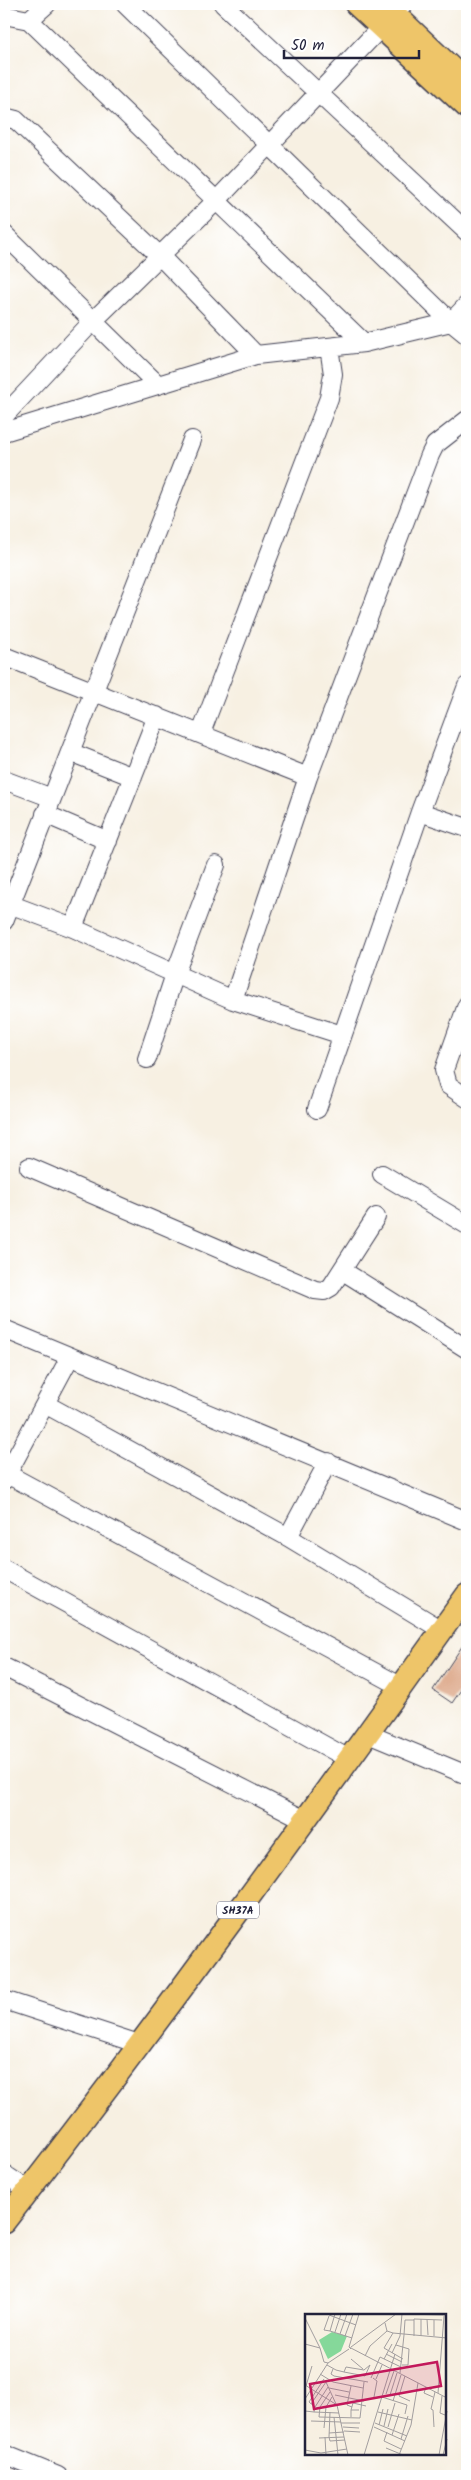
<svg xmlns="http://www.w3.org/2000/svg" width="471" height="2480" font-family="Kalam,sans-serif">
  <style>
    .building { fill: #e0b094 }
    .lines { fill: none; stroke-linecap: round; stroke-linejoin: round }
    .minor-casing { stroke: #424154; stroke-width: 20 }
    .major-casing { stroke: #424154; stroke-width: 25 }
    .minor { stroke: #fff; stroke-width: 18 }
    .major { stroke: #eec569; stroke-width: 22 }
    .labels { text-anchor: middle; stroke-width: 5; stroke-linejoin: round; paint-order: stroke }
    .shield { fill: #fff; stroke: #646476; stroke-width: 1 }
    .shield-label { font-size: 11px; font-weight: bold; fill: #22223b }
    .inset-road { fill: none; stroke: #a29e9f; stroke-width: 1 }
    .view { fill: #c2185b; fill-opacity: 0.15; stroke: #c2185b; stroke-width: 2.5 }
    .inset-edge { fill: none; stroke: #22223b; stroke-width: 2.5 }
  </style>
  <rect width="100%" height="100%" fill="#fff"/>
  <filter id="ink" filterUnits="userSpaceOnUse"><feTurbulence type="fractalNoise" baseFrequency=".02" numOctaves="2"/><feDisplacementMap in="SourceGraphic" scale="10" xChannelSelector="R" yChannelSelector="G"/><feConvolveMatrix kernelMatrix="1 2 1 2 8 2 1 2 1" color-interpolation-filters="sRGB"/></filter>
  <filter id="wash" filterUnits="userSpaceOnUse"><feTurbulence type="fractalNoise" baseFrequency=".0096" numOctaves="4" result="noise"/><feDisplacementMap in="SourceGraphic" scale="20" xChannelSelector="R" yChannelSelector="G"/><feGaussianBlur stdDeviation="1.12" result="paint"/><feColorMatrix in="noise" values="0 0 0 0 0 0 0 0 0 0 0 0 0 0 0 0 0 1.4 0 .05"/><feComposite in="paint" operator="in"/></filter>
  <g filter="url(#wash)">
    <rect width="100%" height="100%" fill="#f7f0e2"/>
    <g id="blocks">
      <!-- building -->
      <path class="building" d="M467,1639V1681L452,1703L433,1690Z"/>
    </g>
  </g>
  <g filter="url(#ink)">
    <use href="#blocks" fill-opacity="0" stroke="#424154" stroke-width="1"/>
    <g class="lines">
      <defs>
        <path id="minor" d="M223,4L467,232
          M4,15L29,20L47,4
          M29,20L364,343
          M4,117L16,120L160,256L256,355
          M4,234L158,385
          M467,305L451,322L467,335
          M4,416L93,321L218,199L403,4
          M4,432L256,355L364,343L451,322L125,4
          M4,656L308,777
          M201,733L329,398L333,374L329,347
          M70,752L133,777
          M4,780L52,798
          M420,812L467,828
          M45,814L108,841
          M4,902L73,928L233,1000L342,1035
          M4,921L192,440
          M73,928L157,716
          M233,1000L308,777L430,455L435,445L467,420
          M467,1005L444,1070L448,1085L467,1098
          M147,1059L175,974L216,865
          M317,1109L420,812L467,686
          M29,1167L315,1290L324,1291L331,1287L376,1217
          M382,1174L467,1225
          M343,1271L467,1349
          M4,1329L467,1521
          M45,1404L288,1537L442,1630
          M7,1474L402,1687
          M4,1480L70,1357
          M288,1537L328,1462
          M4,1569L349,1759
          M4,1667L305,1820
          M368,1734L467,1775
          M4,2000L139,2044
          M4,2174L28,2190
          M4,2454L58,2476"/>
        <path id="major" d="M356,4L467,107
          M384,4L467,83
          M4,2222C164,2017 316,1806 467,1595"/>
      </defs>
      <!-- minor casing -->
      <use href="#minor" class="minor-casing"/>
      <!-- major casing -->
      <use href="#major" class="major-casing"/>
      <!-- minor -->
      <use href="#minor" class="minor"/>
      <!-- major -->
      <use href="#major" class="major"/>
    </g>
  </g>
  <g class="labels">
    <!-- shield labels -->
    <rect class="shield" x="217" y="1901.5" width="42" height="17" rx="4"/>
    <g class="shield-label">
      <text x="238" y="1914">SH37A</text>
    </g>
  </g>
  <!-- overview -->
  <g transform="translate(305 2314)">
    <rect width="141" height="141" fill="#f7f0e2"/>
    <path d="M27,18L42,22L36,37L23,45L14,26Z" fill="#85d89a"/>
    <path class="inset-road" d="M30,0L25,17L47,24M97,0L142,1M24,1L51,11M24,2L19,16L25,17M0,4L15,34M109,5L137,6M109,5V22M116,5V22M122,5L123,21M80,9L82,17L88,19L142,24M30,18L36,0M88,19L79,34L98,45M35,20L42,0M99,21L100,6H109M40,22L48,0M129,22V6M0,30L15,34L19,48L23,49M91,31L104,35L103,51H97M44,33L54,0M46,33L91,0M46,35L44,33L142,84M87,39L95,22L97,0M81,40L97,48M60,42L65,32L82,17M46,45L58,55M79,45L87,30M22,51L31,56L39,58L60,62L65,51L59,56L41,53L39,58M28,55L26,60L29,62L63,68M95,59L99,21M15,60L28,68L58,74M100,62L94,82L105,87M66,64L75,43L96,53M68,64L72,67L69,83M71,65L77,51M0,71L32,91L43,141M1,72L7,52M46,72L42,91L47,93M121,73L119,79L128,83M24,74L44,78M25,78L15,93L14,103L55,104L59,68M133,79L139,2M81,80L89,57M30,81L59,87M85,81L92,59M137,82L135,99L140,101M77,83L102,91L100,100M0,85L23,49L44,35M88,87L96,61M6,90L21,68L31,90M10,93L23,73M46,96L48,89L61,92M0,97L9,98L10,93L4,88L19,65M9,98L34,99M73,98L107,106M29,103L33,141M46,103V96H54M6,107L36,108M36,109H55M70,109L102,122M74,111L78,95M79,112L83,95M38,113L54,114M69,113L100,127M83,113L90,89M129,113L128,96L126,95L130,78M19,114L21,93L27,83M39,117L55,118M82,118L79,127L96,135M24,119L39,118M87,121L94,100M20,123L21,141M24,123L25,98M24,123L25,127L40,126M14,124L39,123M96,125L103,102M81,134L98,141M0,136L16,139L42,135M59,141L90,40M94,141L106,111L113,69M134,141L142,97M138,141L142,125"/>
    <path class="view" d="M132,48L136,72L9,95L5,70Z"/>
    <rect width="141" height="141" class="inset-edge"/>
  </g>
  <!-- margin -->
  <rect width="471" height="2480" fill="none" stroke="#fff" stroke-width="20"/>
  <!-- scale -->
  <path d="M284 50v8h135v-8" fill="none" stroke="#22223b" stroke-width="2.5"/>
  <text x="291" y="50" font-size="15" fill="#22223b" stroke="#ffffff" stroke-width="4" paint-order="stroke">50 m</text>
</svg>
